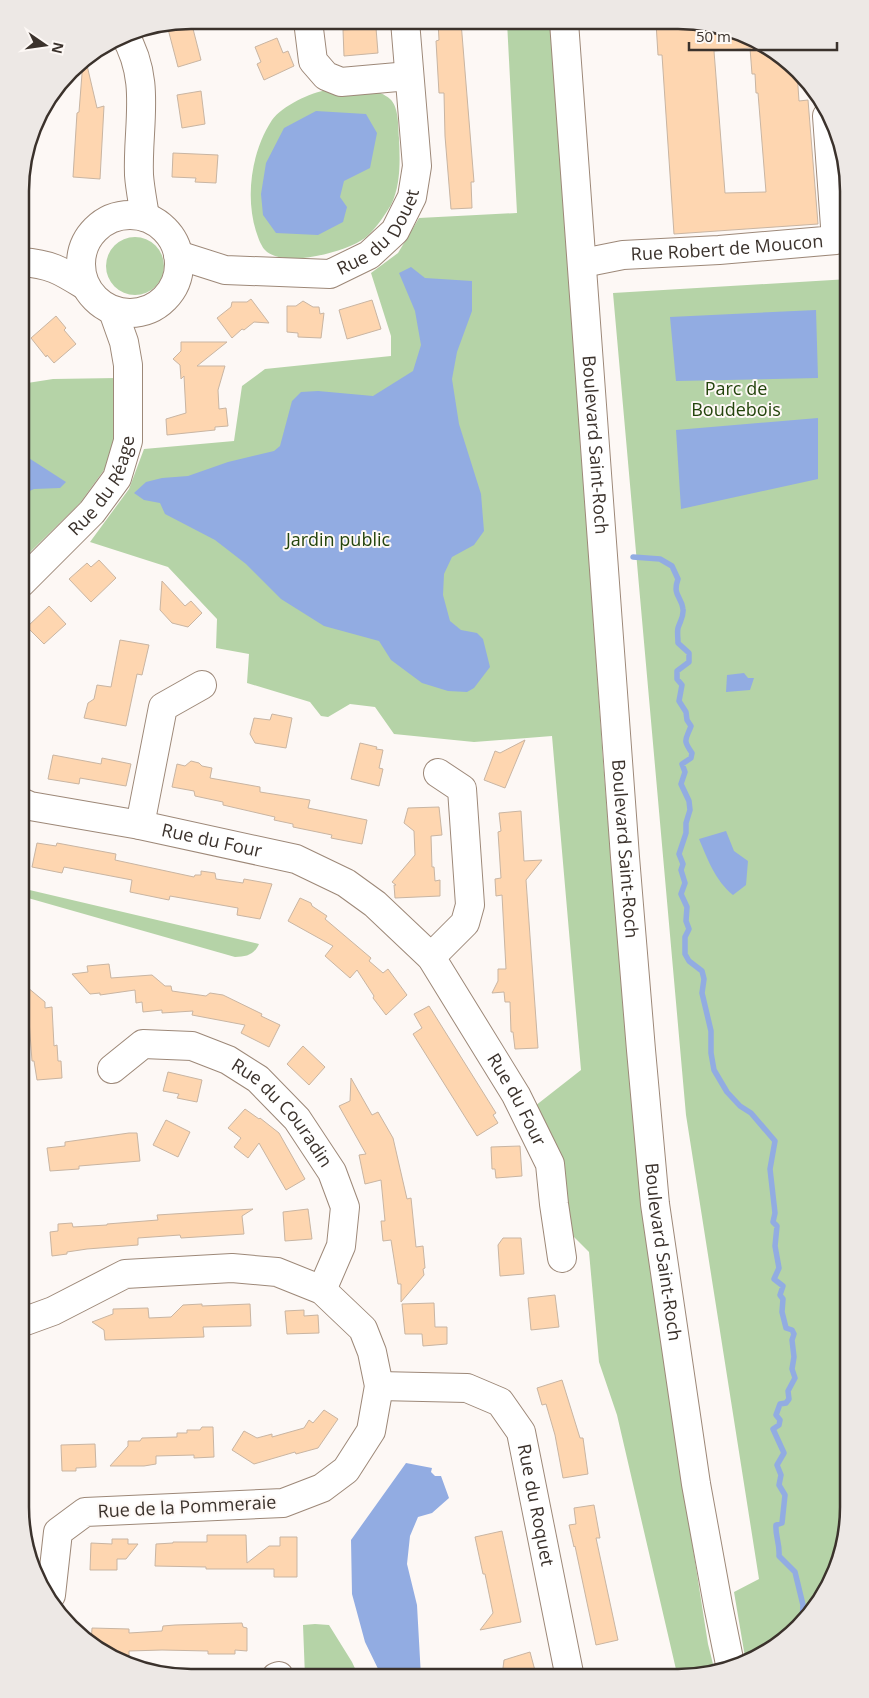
<svg xmlns="http://www.w3.org/2000/svg" width="869" height="1698" font-family="'Open Sans',sans-serif">
  <style>
    .green { fill: #b5d3a7 }
    .water { fill: #92ace2 }
    .lines { fill: none; stroke-linecap: round; stroke-linejoin: round }
    .stream { stroke: #92ace2; stroke-width: 5.5 }
    .building { fill: #fed6b0; stroke: #c9b5a2; fill-rule: evenodd }
    .minor-casing { stroke: #9d8878; stroke-width: 30 }
    .major-casing { stroke: #9d8878; stroke-width: 30 }
    .minor { stroke: #fff; stroke-width: 28 }
    .major { stroke: #fff; stroke-width: 28 }
    .labels { text-anchor: middle; stroke-width: 4; stroke-linejoin: round; paint-order: stroke }
    .street-label { font-size: 18px; fill: #3b322c; stroke: #fdf8f5 }
    .park-label { font-size: 18px; fill: #23440c; stroke: #fdf8f5 }
    .rim { fill: none; stroke: #3b322c; stroke-width: 2.5 }
  </style>
  <rect width="100%" height="100%" fill="#fdf8f5"/>
  <!-- green -->
  <path class="green" d="M507,22H552L603,760L619,958L642,1203L675,1434L708,1644L715,1672L678,1678L617,1415L599,1362L589,1252L567,1230L535,1106L581,1070L552,736L474,742L394,734L375,707L350,704L328,717L321,716L310,702L247,683L249,654L216,648L217,619L168,567L90,542L129,489L144,449L234,441L242,386L265,369L391,356V336L371,273L398,253L419,218L517,213Z
    M328,90C336,91 345,93 354,94C362,94 372,91 380,93C383,94 388,97 390,99C399,107 398,126 399,138C400,160 401,185 391,205C384,216 375,230 365,238C346,252 283,269 265,250C262,247 259,240 258,237C244,200 251,152 272,120C282,106 311,92 328,90Z
    M106 266a29 29 0 1 1 58 0a29 29 0 1 1-58 0Z
    M849,279V1518L836,1572L813,1611L773,1649L746,1663L734,1592L759,1579L686,1115L613,293Z
    M117,378L121,418L112,459L80,503L21,561V384L53,379Z
    M21,888L259,944C254,955 246,957 235,957L21,896Z
    M315,1624L329,1625L352,1662L359,1677H305L303,1625Z"/>
  <!-- water -->
  <path class="water" d="M316,111L366,114L377,133L370,168L344,181L340,197L347,207L343,222L318,235L276,233L263,215L261,194L266,163L284,128Z
    M411,267L425,278L472,281V311L457,352L452,379L459,424L481,494L484,531L474,545L452,557L444,574L443,595L450,621L461,630L477,633L483,639L490,667L474,688L467,692L448,691L422,683L391,660L379,641L324,626L281,599L246,564L215,540L165,514L160,503L144,500L134,493L146,482L162,478L188,476L228,462L274,451L280,446L292,401L301,392L318,391L373,396L413,371L421,345L415,311L399,273Z
    M816,310L818,378L676,381L670,317Z
    M818,418V479L681,509L676,430Z
    M21,453L66,482L60,488L34,489L21,495Z
    M744,673L748,678H754L750,690L726,692L727,675Z
    M726,831L734,851L748,861L746,885L733,895C715,880 708,860 699,839Z
    M406,1463L432,1468L431,1472L435,1476H441L449,1498L432,1513L418,1517L410,1536L407,1564L417,1605L421,1677H382L365,1642L352,1594L351,1540Z"/>
  <g class="lines">
    <!-- stream -->
    <path class="stream" d="M633,557L660,559L672,566L678,579C672,596 682,597 683,609C684,617 680,621 678,628C677,632 678,638 678,643L689,653V662L677,671V679L682,685L679,701L686,712L687,720L691,726C686,740 682,739 692,753L691,758L682,764L685,772L681,784L689,801L690,810L686,823V833L679,854L683,864L681,870L685,883L681,894L687,907L686,921L689,929L685,937V954L689,961L702,971L704,979L702,993L711,1031V1053L714,1070L727,1092L740,1106L751,1113L775,1141L770,1169L775,1213L773,1222L777,1226L775,1246L779,1268L774,1279L783,1286L780,1295L783,1299L782,1312L786,1328L792,1330L794,1334L792,1340L794,1357L792,1369L795,1378L788,1391L789,1399L786,1403L780,1404L776,1415L780,1420L779,1425L773,1429L784,1453L777,1465L781,1475L779,1485L785,1495L782,1523L776,1525C775,1536 780,1543 779,1556L795,1572L803,1605L802,1622"/>
  </g>
  <!-- building -->
  <path class="building" d="M191,21L201,60L178,67L168,29Z
    M438,22H461L474,182H471L472,208L451,209L445,136L444,93H439L436,41L439,40Z
    M656,23H711L791,62L797,72L799,101L808,100L818,224L674,234L662,55H658ZM750,48L752,74H755L756,93H758L766,192L725,193L714,51Z
    M376,28L378,53L344,56L343,30Z
    M277,38L283,53L288,51L294,66L264,80L257,64L261,62L255,47Z
    M83,61H86L97,108L104,106L100,179L73,177L77,113L79,112Z
    M201,91L205,124L182,128L177,95Z
    M173,153L218,155L216,183L195,182L196,178L172,177Z
    M251,299L269,323L254,322L244,330L242,329L232,338L217,318L231,307L232,302H247Z
    M372,300L381,329L347,339L339,310Z
    M303,301L313,307H319L320,314L324,313L321,338L298,337V333L287,332V306H296Z
    M56,316L66,328L64,330L76,344L54,363L47,355L46,357L31,338Z
    M181,342H227L197,366H225L218,390L219,409L226,408L228,426L215,427V430L167,435L166,419L186,413L184,376L181,379L180,365L173,359L181,351Z
    M99,560L116,578L91,602L69,579L87,563L91,567Z
    M162,581L185,606L191,601L202,613L188,627L172,623L160,610Z
    M49,606L66,624L44,644L27,627Z
    M120,640L149,645L142,675L137,674L126,726L84,718L88,703L94,699L97,685L111,687Z
    M272,714L292,718L286,748L255,743L250,734L254,718L270,720Z
    M525,740L505,788L484,780L495,751L500,753Z
    M360,743L377,747L376,749L383,750L379,768L383,769L379,786L351,779Z
    M53,755L101,764L102,758L131,764L126,786L80,778L79,784L48,779Z
    M191,761L199,763L202,766L212,768L210,778L260,787V792L310,800L308,808L367,820L362,844L331,838L332,835L293,827V824L274,820L275,817L223,805V802L195,796L194,791L172,787L177,764L185,766Z
    M439,807L442,835L431,836L432,867H434L435,881L440,880V896L395,898L394,885H396L392,882L415,855L414,831L404,823L408,808Z
    M521,811L524,861L542,860L526,880L538,1048L515,1049L513,1032H511L510,1002H505L504,992L492,993L498,981V969H506L502,895L496,896L495,879L501,878L498,832L501,831L499,813Z
    M37,843L56,846L57,843L116,854L115,860L194,877L195,875H201V871L215,873L216,879L243,883L244,879L272,884L260,919L237,915L238,908L170,896L169,900L130,892L132,880L64,867L62,873L32,867Z
    M300,898L311,903L312,906L327,916L325,919L371,958L369,961L383,973L388,969L407,995L386,1015L373,998L374,996L357,970L350,978L325,956L333,946L288,921Z
    M109,964L111,978L152,975L165,986H171L172,991L206,996L210,993L223,995L262,1014L261,1016L280,1025L269,1047L241,1033L245,1025L192,1015L193,1011L162,1013V1010L143,1012L142,1002L136,1003L135,990L100,995V993L90,994L72,974L88,972L87,966Z
    M21,982L45,1002V1008L52,1007L54,1046L57,1045L58,1061H61L62,1078L37,1080L34,1061H32L29,1020L21,1021Z
    M429,1006L496,1113L493,1115L498,1123L477,1136L413,1034L422,1028L414,1014Z
    M303,1046L325,1067L309,1085L287,1064Z
    M168,1072L202,1080L197,1102L177,1098L179,1094L163,1091Z
    M351,1078L372,1115L378,1112L393,1138L407,1199L411,1198L416,1247L423,1246L425,1268L423,1269L424,1275L401,1302V1284H398L391,1240L383,1241L381,1221H385L381,1180L365,1184L359,1155L366,1154L339,1106L350,1101Z
    M245,1109L259,1119L260,1118L279,1133L305,1179L286,1190L259,1143L248,1158L234,1147L241,1138L228,1128Z
    M166,1120L190,1132L178,1157L153,1145Z
    M129,1133H137L140,1161L79,1166V1169L50,1171L47,1148L65,1146V1142Z
    M520,1146L522,1176L496,1178L495,1169H492L491,1147Z
    M253,1209L242,1216L244,1234L181,1238L180,1235L138,1238V1245L87,1249L67,1252V1254L52,1256L50,1232L58,1231V1224L72,1223L73,1227L107,1225V1224L158,1220L157,1215Z
    M308,1209L312,1239L285,1241L283,1212Z
    M503,1238H521L524,1274L500,1276L498,1245Z
    M555,1295L559,1327L531,1330L528,1298Z
    M434,1303L435,1327H447V1344L423,1346L422,1334H405L402,1304Z
    M202,1304V1306L250,1304L251,1326L203,1327L204,1337L105,1340L104,1330L92,1322L113,1314V1309L148,1308L149,1318L171,1317L183,1305Z
    M304,1310V1316L318,1315L319,1333L287,1334L285,1311Z
    M562,1380L580,1438H583L588,1474L563,1478L555,1435L546,1404L542,1405L537,1388Z
    M324,1410L338,1419L318,1448L296,1454L295,1452L254,1464L232,1450L244,1431L257,1438L272,1434V1437L304,1428L309,1420L313,1423Z
    M202,1427H213L214,1457L194,1458V1455L156,1456V1464L144,1466H110L128,1446V1441H140L142,1438L177,1437V1433H187V1430H200Z
    M95,1444L96,1467L76,1468V1471H62L61,1445Z
    M594,1505L600,1538H596L618,1640L596,1645L575,1546L574,1547L569,1525L576,1524L574,1508Z
    M502,1531L521,1622L480,1630L493,1613L485,1574H483L475,1537Z
    M207,1535H246L247,1563L269,1546H280V1537H297V1577H274V1569H206V1567L155,1566L156,1544L173,1543V1542H207Z
    M112,1539H128V1544H138L126,1559H117V1570H90L91,1543L112,1544Z
    M242,1623L243,1627L247,1628V1651L235,1650V1654H208V1651L162,1650L129,1651V1657H112L91,1644L92,1628L129,1629V1633L162,1631L163,1626L175,1625Z
    M530,1652L537,1678L506,1677L503,1668L504,1660Z"/>
  <g class="lines">
    <defs>
      <g id="minor">
        <path d="M308,21L313,61L326,76L341,82L409,76"/>
        <path d="M124,34C152,80 137,125 139,175C140,189 143,203 145,217"/>
        <circle cx="130" cy="264" r="49"/>
        <path id="s1" d="M178,255L225,270L330,274L369,255L395,231L412,197L417,166L405,21"/>
        <path d="M21,262C50,264 60,270 84,285"/>
        <path id="s2" d="M583,263L623,255L719,250L836,240L827,116"/>
        <path id="s3" d="M21,583L92,512L117,478L128,441V365L124,342L113,311"/>
        <path id="s4" d="M21,802L30,806L140,825L296,859L346,883L375,904L431,957L516,1095L550,1164L554,1204L562,1258"/>
        <path d="M140,825L163,707L202,685"/>
        <path d="M431,957L465,923L470,905L462,789L438,773"/>
        <path id="s5" d="M112,1069L143,1044L192,1046L228,1060L258,1079L297,1119L332,1172L345,1207L341,1246L322,1290"/>
        <path d="M20,1323L53,1311L125,1274L232,1268L277,1272L322,1290L363,1329L372,1352L379,1386L371,1431L346,1470L322,1488L283,1503L85,1512L58,1532L51,1595"/>
        <path id="s6" d="M379,1386L467,1388L500,1402L521,1432L570,1678"/>
        <path d="M276,1677L279,1676"/>
      </g>
      <g id="major">
        <path id="s7" d="M564,22L625,857L641,1050L655,1204L696,1484L718,1605L731,1669"/>
      </g>
    </defs>
    <!-- minor casing -->
    <use href="#minor" class="minor-casing"/>
    <!-- major casing -->
    <use href="#major" class="major-casing"/>
    <!-- minor -->
    <use href="#minor" class="minor"/>
    <!-- major -->
    <use href="#major" class="major"/>
  </g>
  <g class="labels">
    <!-- street labels -->
    <g class="street-label">
      <text dy="6" stroke="none"><textPath href="#s1" startOffset="221">Rue du Douet</textPath></text>
      <text dy="6" stroke="none"><textPath href="#s2" startOffset="145">Rue Robert de Moucon</textPath></text>
      <text dy="6" stroke="none"><textPath href="#s7" startOffset="424">Boulevard Saint-Roch</textPath></text>
      <text dy="6" stroke="none"><textPath href="#s3" startOffset="129">Rue du Réage</textPath></text>
      <text dy="6" stroke="none"><textPath href="#s4" startOffset="195">Rue du Four</textPath></text>
      <text dy="6" stroke="none"><textPath href="#s7" startOffset="829">Boulevard Saint-Roch</textPath></text>
      <text dy="6" stroke="none"><textPath href="#s4" startOffset="616">Rue du Four</textPath></text>
      <text dy="6" stroke="none"><textPath href="#s5" startOffset="204">Rue du Couradin</textPath></text>
      <text dy="6" stroke="none"><textPath href="#s7" startOffset="1234">Boulevard Saint-Roch</textPath></text>
      <text dy="6" stroke="none"><textPath href="#s6" startOffset="235">Rue du Roquet</textPath></text>
      <text transform="translate(187 1507) rotate(-3)" y="6">Rue de la Pommeraie</text>
    </g>
    <!-- park labels -->
    <g class="park-label">
      <text x="736" y="395">Parc de<tspan x="736" dy="21">Boudebois</tspan></text>
      <text x="338" y="546">Jardin public</text>
    </g>
  </g>
  <!-- crop -->
  <path d="M0 0H869V1698H0ZM191 29H678A162 162 0 0 1 840 191V1507A162 162 0 0 1 678 1669H191A162 162 0 0 1 29 1507V191A162 162 0 0 1 191 29Z" fill="#ede8e5" fill-rule="evenodd"/>
  <path class="rim" d="M191 29H678A162 162 0 0 1 840 191V1507A162 162 0 0 1 678 1669H191A162 162 0 0 1 29 1507V191A162 162 0 0 1 191 29Z"/>
  <!-- north arrow -->
  <g transform="translate(45 45) rotate(103)" stroke="#fdf8f5" stroke-width="4" paint-order="stroke">
  <path d="M0-4L9 19L0 12L-9 19Z" fill="#3b322c"/>
  <text y="-8" font-size="14" font-weight="bold" text-anchor="middle" fill="#3b322c">N</text>
  </g>
  <!-- scale -->
  <path d="M689 42v8h148v-8" fill="none" stroke="#3b322c" stroke-width="2.5"/>
  <text x="696" y="42" font-size="15" fill="#3b322c" stroke="#fdf8f5" stroke-width="4" paint-order="stroke">50 m</text>
</svg>
